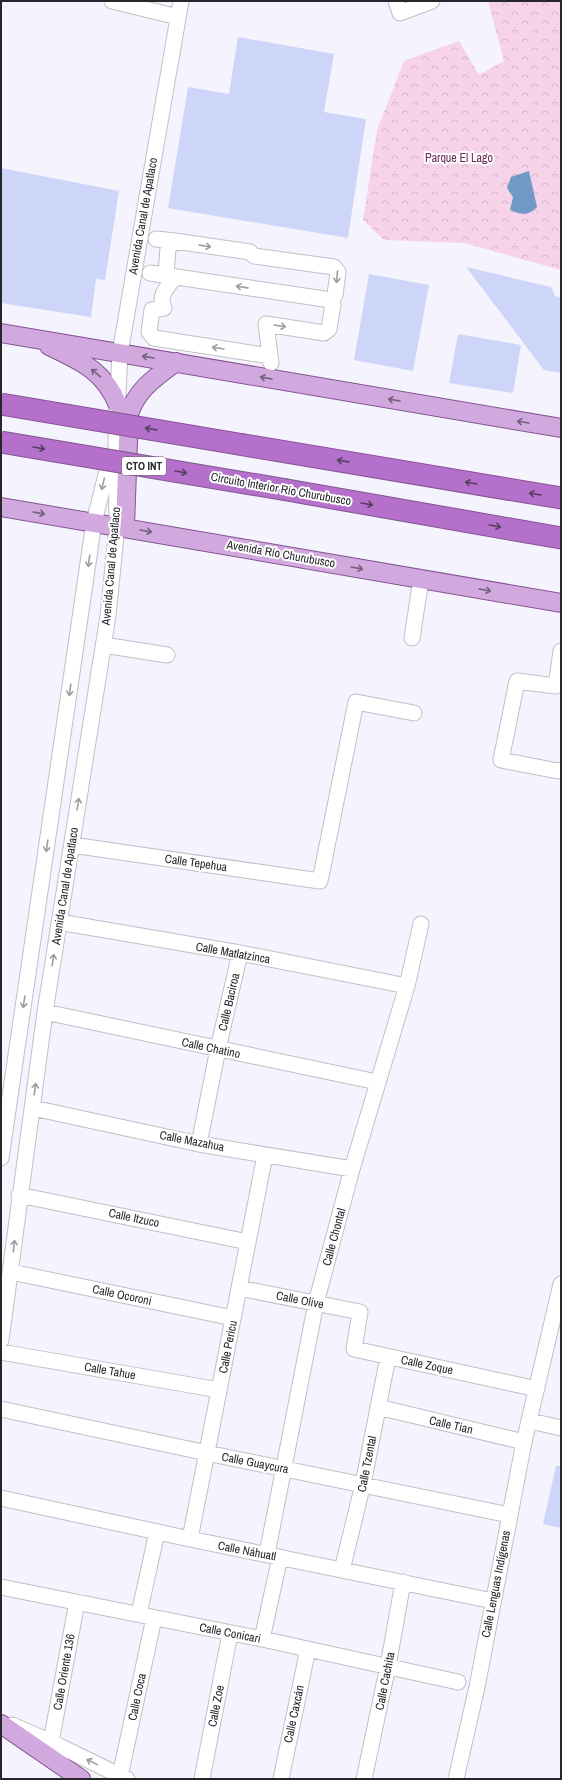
<svg xmlns="http://www.w3.org/2000/svg" width="562" height="1780" font-family="'Archivo Narrow',sans-serif">
  <style>
    .park { fill: url(#park-crowns) }
    .water { fill: #7099c5 }
    .building { fill: #cdd6f8 }
    .lines { fill: none; stroke-linecap: round; stroke-linejoin: round }
    .minor-casing { stroke: #c1bfc8; stroke-width: 17 }
    .major-casing { stroke: #835692; stroke-width: 20 }
    .highway-casing { stroke: #835692; stroke-width: 23 }
    .minor { stroke: #fff; stroke-width: 15 }
    .major { stroke: #d2a9df; stroke-width: 18 }
    .highway { stroke: #b470ca; stroke-width: 21 }
    .highway-bridge-casing { stroke: #835692; stroke-width: 23; stroke-linecap: butt }
    .highway-bridge { stroke: #b470ca; stroke-width: 21 }
    .oneway { stroke: #9e9d9f }
    .oneway2 { stroke: #74617b }
    .oneway3 { stroke: #584062 }
    .labels { text-anchor: middle; stroke-width: 4; stroke-linejoin: round; paint-order: stroke }
    .shield { fill: #fff; stroke: #68676a; stroke-width: 1 }
    .shield-label { font-size: 11px; font-weight: bold; fill: #27262a }
    .park-label { font-size: 12px; fill: #692857; stroke: #fff }
    .street-label { font-size: 12px; fill: #27262a; stroke: #fff }
  </style>
  <defs>
    <pattern id="park-crowns" width="20" height="18" patternUnits="userSpaceOnUse"><rect width="20" height="18" fill="#f6d3e9"/><path d="M2 6a3 3 0 1 1 6 0M12 15a3 3 0 1 1 6 0" fill="none" stroke="#d3b5c8"/></pattern>
  </defs>
  <rect width="100%" height="100%" fill="#f5f3fd"/>
  <!-- park -->
  <path class="park" d="M488,1H561V270L464,243L384,240L363,220L377,130L404,61L459,41L479,75L504,61Z"/>
  <!-- water -->
  <path class="water" d="M529,171L537,207C528,216 521,215 510,210L513,197L507,188L511,177Z"/>
  <!-- building -->
  <path class="building" d="M238,37L334,54L324,112L366,119L348,238L168,208L188,87L229,94Z
    M1,168L119,191L105,280L96,279L91,317L1,303Z
    M466,267L551,287L555,296L561,298V373L544,370Z
    M369,274L429,285L413,371L354,360Z
    M458,334L521,345L513,393L449,383Z
    M556,1466H561V1528L543,1524Z"/>
  <g class="lines">
    <defs>
      <path id="minor" d="M112,1L178,17
        M396,1L400,13L432,1
        M156,239L175,241
        M150,273L331,300L333,304L329,329L324,333L266,324L271,363
        M166,275L168,248L175,241L250,252L254,256L334,267L338,272L335,295L331,300
        M175,277C167,288 158,295 164,308L152,310L149,332L154,338L270,356
        M412,638L421,579
        M104,645L167,655
        M561,651L556,686L517,681L501,760L558,771L561,770
        M72,845L320,881L356,702L414,713
        M59,922L240,953L407,986
        M45,1012L377,1082
        M33,1108L199,1144L352,1169
        M199,1144L218,1049L240,953
        M1,1158L94,522L111,455
        M19,1195L248,1242
        M11,1272L233,1318
        M239,1288L360,1312L354,1349L537,1389
        M1,1340L45,1012L108,616L117,526L116,432L120,353L181,1
        M1,1352L219,1390
        M378,1407L524,1442
        M1,1409L207,1453L509,1515
        M530,1421L561,1428
        M1,1498L190,1539L493,1601
        M190,1539L265,1155
        M267,1554L316,1303L352,1169L407,986L421,924
        M342,1570L363,1484L388,1357
        M1,1587L262,1639L458,1682
        M139,1614L157,1532
        M262,1639L280,1557
        M12,1725L51,1742L127,1779
        M51,1742L77,1602
        M120,1776L154,1618
        M202,1779L230,1633
        M281,1779L308,1649
        M364,1779L388,1666L403,1582
        M456,1779L477,1687L524,1442L561,1284"/>
      <path id="major" d="M1,333L561,428
        M49,346C80,361 104,370 118,405
        M1,507L561,603
        M125,527L129,414C137,389 156,377 176,362
        M1,1724L81,1779"/>
      <path id="highway" d="M244,445L561,498
        M287,490L561,538"/>
    </defs>
    <!-- minor casing -->
    <use href="#minor" class="minor-casing"/>
    <!-- major casing -->
    <use href="#major" class="major-casing"/>
    <!-- highway casing -->
    <use href="#highway" class="highway-casing"/>
    <!-- minor -->
    <use href="#minor" class="minor"/>
    <!-- major -->
    <use href="#major" class="major"/>
    <!-- highway -->
    <use href="#highway" class="highway"/>
    <defs>
      <path id="highway-bridge" d="M1,404L244,445
        M1,442L287,490"/>
    </defs>
    <!-- highway-bridge casing -->
    <use href="#highway-bridge" class="highway-bridge-casing"/>
    <!-- highway-bridge -->
    <use href="#highway-bridge" class="highway-bridge"/>
  </g>
  <!-- one-way arrows -->
  <defs><path id="oneway-shaft" d="M-6 0H5M1.5-3L5.5 0L1.5 3" fill="none" stroke-width="1.6" stroke-linecap="round" stroke-linejoin="round"/></defs>
  <g class="oneway">
    <use href="#oneway-shaft" transform="translate(205 246) rotate(8)"/>
    <use href="#oneway-shaft" transform="translate(337 277) rotate(94)"/>
    <use href="#oneway-shaft" transform="translate(242 287) rotate(-172)"/>
    <use href="#oneway-shaft" transform="translate(280 326) rotate(9)"/>
    <use href="#oneway-shaft" transform="translate(218 348) rotate(-171)"/>
    <use href="#oneway-shaft" transform="translate(103 484) rotate(104)"/>
    <use href="#oneway-shaft" transform="translate(89 561) rotate(98)"/>
    <use href="#oneway-shaft" transform="translate(70 690) rotate(98)"/>
    <use href="#oneway-shaft" transform="translate(78 804) rotate(-81)"/>
    <use href="#oneway-shaft" transform="translate(47 846) rotate(98)"/>
    <use href="#oneway-shaft" transform="translate(53 960) rotate(-81)"/>
    <use href="#oneway-shaft" transform="translate(24 1002) rotate(98)"/>
    <use href="#oneway-shaft" transform="translate(35 1089) rotate(-82)"/>
    <use href="#oneway-shaft" transform="translate(14 1246) rotate(-83)"/>
    <use href="#oneway-shaft" transform="translate(92 1762) rotate(-154)"/>
  </g>
  <g class="oneway2">
    <use href="#oneway-shaft" transform="translate(148 357) rotate(-170)"/>
    <use href="#oneway-shaft" transform="translate(96 373) rotate(-140)"/>
    <use href="#oneway-shaft" transform="translate(266 378) rotate(-170)"/>
    <use href="#oneway-shaft" transform="translate(394 400) rotate(-170)"/>
    <use href="#oneway-shaft" transform="translate(523 422) rotate(-171)"/>
    <use href="#oneway-shaft" transform="translate(39 513) rotate(10)"/>
    <use href="#oneway-shaft" transform="translate(146 531) rotate(10)"/>
    <use href="#oneway-shaft" transform="translate(357 568) rotate(10)"/>
    <use href="#oneway-shaft" transform="translate(485 590) rotate(10)"/>
  </g>
  <g class="oneway3">
    <use href="#oneway-shaft" transform="translate(151 429) rotate(-170)"/>
    <use href="#oneway-shaft" transform="translate(39 448) rotate(10)"/>
    <use href="#oneway-shaft" transform="translate(343 461) rotate(-170)"/>
    <use href="#oneway-shaft" transform="translate(181 472) rotate(10)"/>
    <use href="#oneway-shaft" transform="translate(471 483) rotate(-170)"/>
    <use href="#oneway-shaft" transform="translate(535 494) rotate(-171)"/>
    <use href="#oneway-shaft" transform="translate(367 504) rotate(10)"/>
    <use href="#oneway-shaft" transform="translate(495 526) rotate(10)"/>
  </g>
  <g class="labels">
    <!-- shield labels -->
    <rect class="shield" x="122" y="457" width="44" height="18" rx="3"/>
    <g class="shield-label">
      <text x="144" y="470">CTO INT</text>
    </g>
    <!-- park labels -->
    <g class="park-label">
      <text x="459" y="162">Parque El Lago</text>
    </g>
    <!-- street labels -->
    <g class="street-label">
      <text transform="translate(143 216) rotate(-80)" y="4">Avenida Canal de Apatlaco</text>
      <text transform="translate(281 489) rotate(10)" y="4">Circuito Interior Río Churubusco</text>
      <text transform="translate(281 554) rotate(10)" y="4">Avenida Río Churubusco</text>
      <text transform="translate(111 566) rotate(-85)" y="4">Avenida Canal de Apatlaco</text>
      <text transform="translate(196 863) rotate(8)" y="4">Calle Tepehua</text>
      <text transform="translate(65 886) rotate(-81)" y="4">Avenida Canal de Apatlaco</text>
      <text transform="translate(233 953) rotate(10)" y="4">Calle Matlatzinca</text>
      <text transform="translate(229 1002) rotate(-77)" y="4">Calle Baciroa</text>
      <text transform="translate(211 1048) rotate(12)" y="4">Calle Chatino</text>
      <text transform="translate(192 1141) rotate(11)" y="4">Calle Mazahua</text>
      <text transform="translate(134 1218) rotate(12)" y="4">Calle Itzuco</text>
      <text transform="translate(334 1237) rotate(-75)" y="4">Calle Chontal</text>
      <text transform="translate(122 1295) rotate(12)" y="4">Calle Ocoroni</text>
      <text transform="translate(300 1300) rotate(11)" y="4">Calle Olive</text>
      <text transform="translate(228 1347) rotate(-79)" y="4">Calle Pericu</text>
      <text transform="translate(427 1365) rotate(12)" y="4">Calle Zoque</text>
      <text transform="translate(110 1371) rotate(10)" y="4">Calle Tahue</text>
      <text transform="translate(451 1425) rotate(13)" y="4">Calle Tian</text>
      <text transform="translate(255 1463) rotate(11)" y="4">Calle Guaycura</text>
      <text transform="translate(367 1464) rotate(-79)" y="4">Calle Tzental</text>
      <text transform="translate(247 1551) rotate(11)" y="4">Calle Náhuatl</text>
      <text transform="translate(496 1584) rotate(-79)" y="4">Calle Lenguas Indígenas</text>
      <text transform="translate(230 1633) rotate(11)" y="4">Calle Conicari</text>
      <text transform="translate(64 1672) rotate(-80)" y="4">Calle Oriente 136</text>
      <text transform="translate(385 1681) rotate(-79)" y="4">Calle Cachita</text>
      <text transform="translate(137 1697) rotate(-78)" y="4">Calle Coca</text>
      <text transform="translate(216 1706) rotate(-79)" y="4">Calle Zoe</text>
      <text transform="translate(294 1714) rotate(-78)" y="4">Calle Caxcán</text>
    </g>
  </g>
  <!-- border -->
  <rect width="562" height="1780" fill="none" stroke="#27262a" stroke-width="4"/>
</svg>
